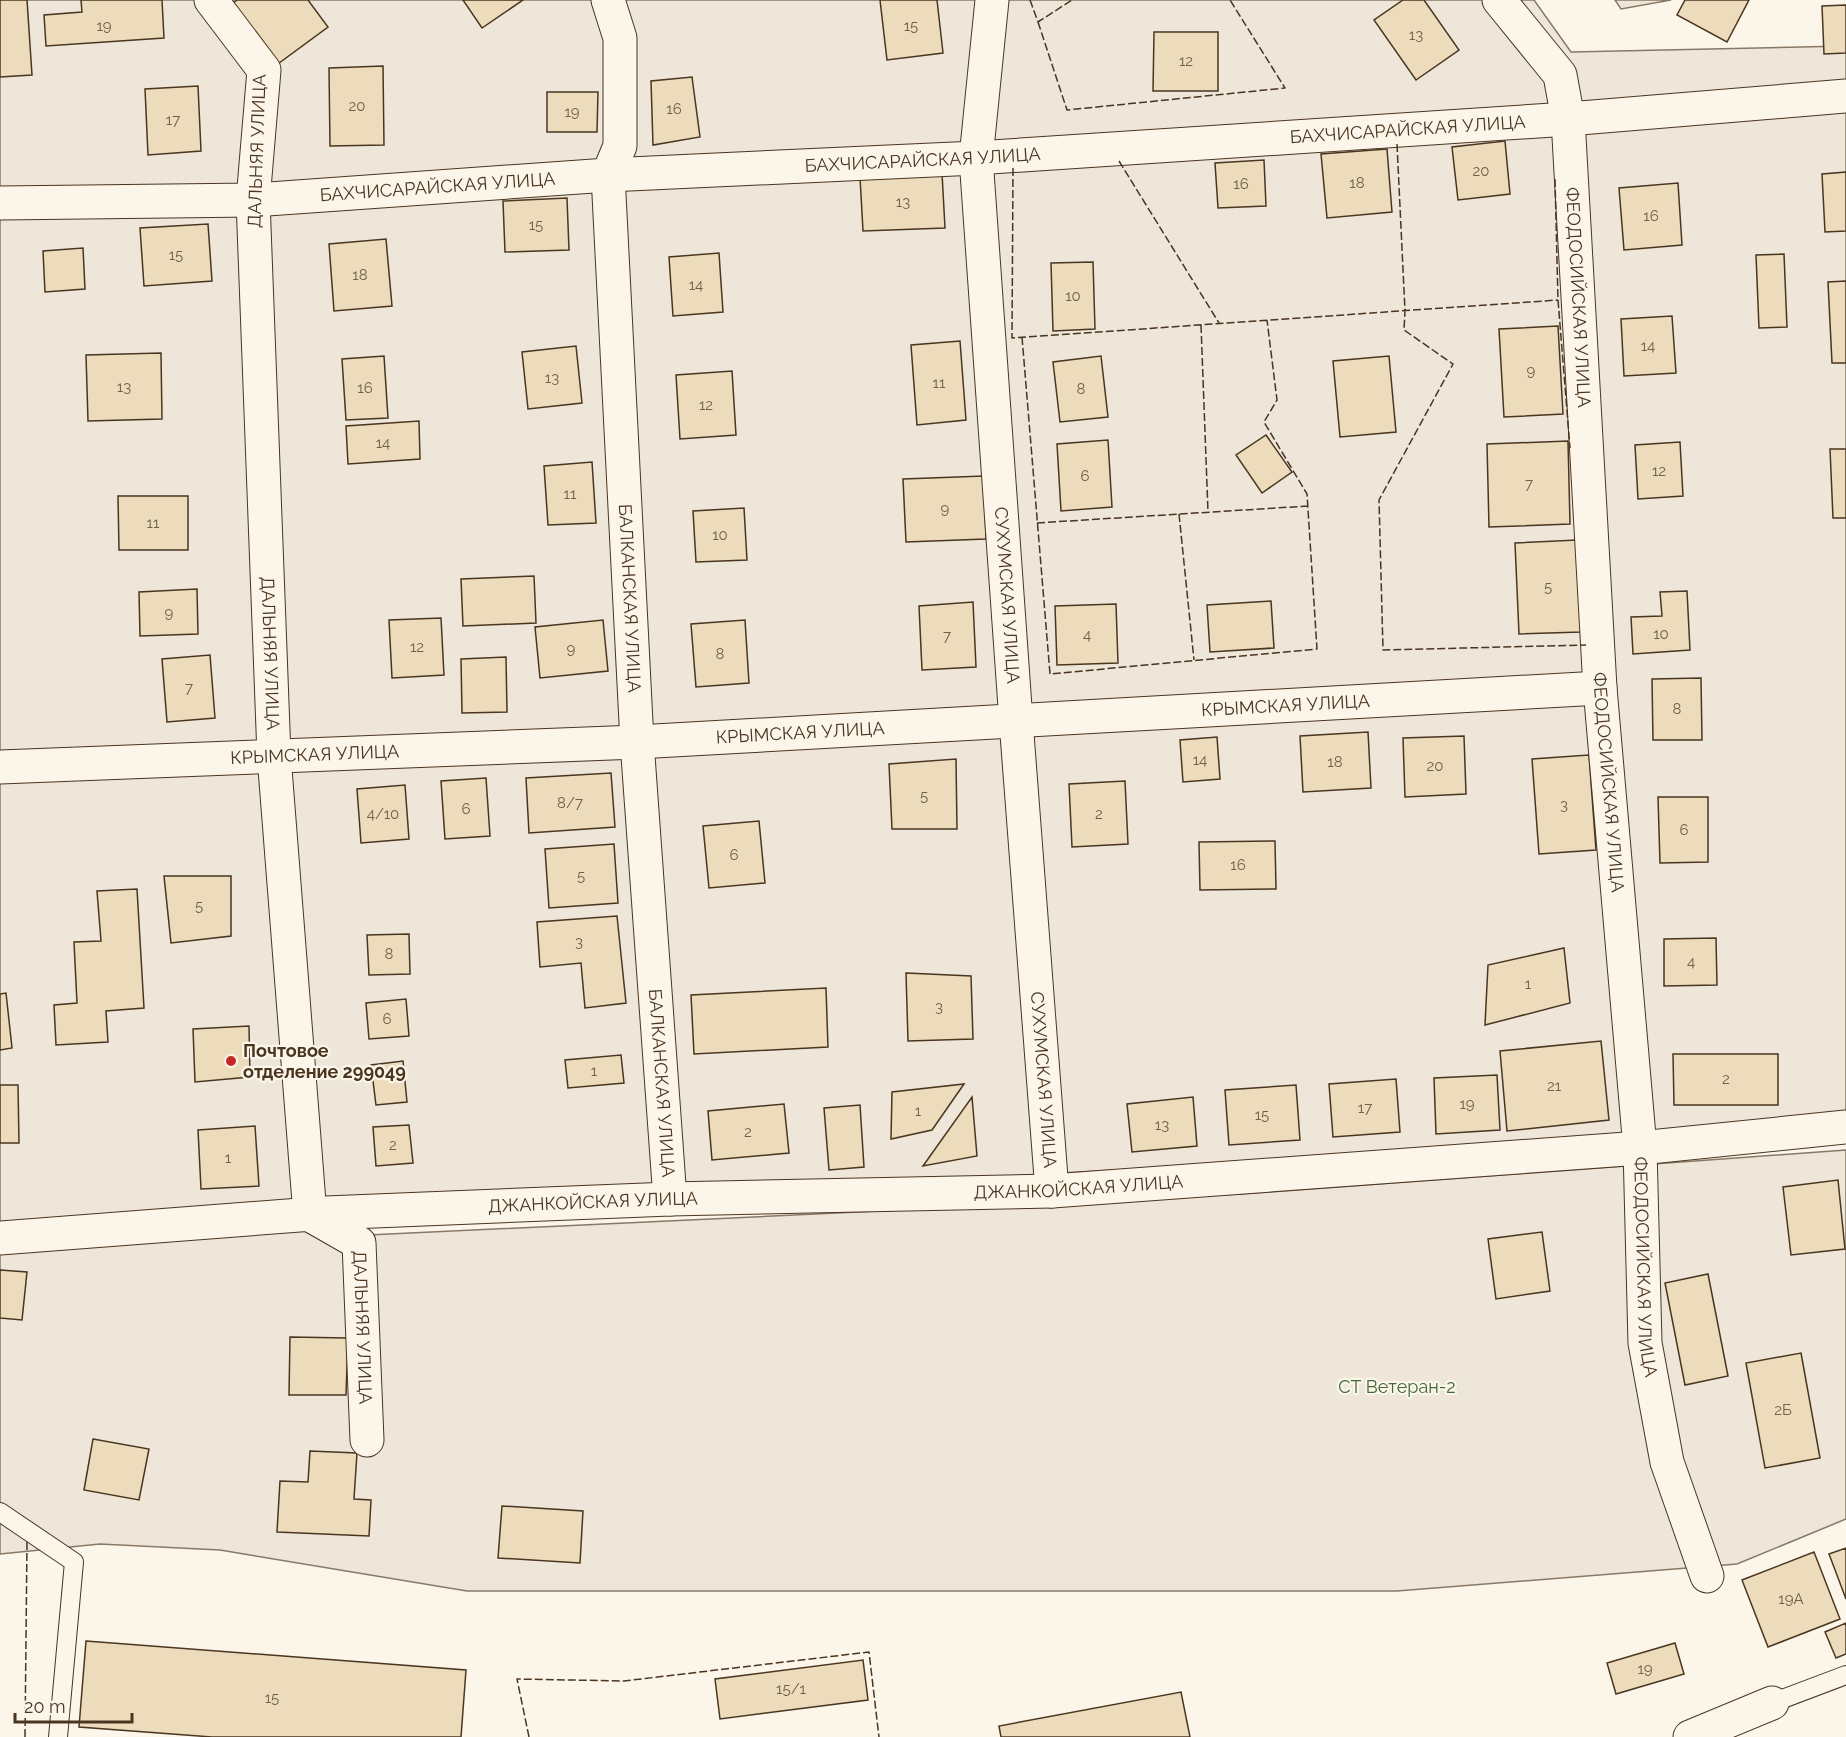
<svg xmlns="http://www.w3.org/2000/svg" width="1846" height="1737" font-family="Raleway,sans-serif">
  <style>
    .green { fill: #ede6d9; stroke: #887966; stroke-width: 1.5 }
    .building { fill: #ecdcbc; stroke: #4a3520; stroke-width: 1.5 }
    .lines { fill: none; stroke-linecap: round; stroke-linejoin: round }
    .lane-casing { stroke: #4a3520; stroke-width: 20 }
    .street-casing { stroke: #4a3520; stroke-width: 35 }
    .lane { stroke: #fbf6e9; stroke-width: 18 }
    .street { stroke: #fbf6e9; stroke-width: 33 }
    .fence { stroke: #4a3520; stroke-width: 1.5; stroke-dasharray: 8 3; stroke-linecap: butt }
    .poi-dot { fill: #c62828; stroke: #fbf6e9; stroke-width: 2 }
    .labels { text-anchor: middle; stroke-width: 4.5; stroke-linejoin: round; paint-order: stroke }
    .number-label { font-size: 15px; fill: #725f47 }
    .street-label { font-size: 18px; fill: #4a3520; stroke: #fbf6e9 }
    .poi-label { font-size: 18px; font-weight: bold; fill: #4a3520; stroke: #fbf6e9; text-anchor: start }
    .park-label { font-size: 18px; fill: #436837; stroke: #fbf6e9 }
  </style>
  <rect width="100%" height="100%" fill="#fbf6e9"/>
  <!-- green -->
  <path class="green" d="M0,0H1534L1571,52L1846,46V1129L311,1215L347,1236L1241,1194L1846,1150V1519L1737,1564L1397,1591H467L220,1550L100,1544L0,1554Z
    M1615,0H1671L1621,9Z"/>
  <!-- building -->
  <path class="building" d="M0,0H27L32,75L0,77Z
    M81,0H162L164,38L46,46L44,15L82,12Z
    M237,0H308L328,27L275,66L231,5Z
    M463,0H523L482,28Z
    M880,0H937L943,53L887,60Z
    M1403,0H1424L1459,50L1416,80L1374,20Z
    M1685,0H1749L1727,42L1677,15Z
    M1846,5V53L1824,54L1822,6Z
    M1154,32H1218V91H1153Z
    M383,66L384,145L330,146L329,68Z
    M692,77L700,137L653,145L651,81Z
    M198,86L201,151L148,155L145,89Z
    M547,92H598L597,132H547Z
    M1505,141L1510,194L1458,200L1452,147Z
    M1387,149L1392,212L1327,218L1321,154Z
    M1264,160L1266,206L1218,208L1215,163Z
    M1846,172V231L1825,232L1822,174Z
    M942,173L945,228L863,231L860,177Z
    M1678,183L1682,245L1624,250L1619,188Z
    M567,198L569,250L505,252L503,201Z
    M208,224L212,281L144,286L140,228Z
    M386,239L392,306L334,311L329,244Z
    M83,248L85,289L45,292L43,251Z
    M719,253L723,312L673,316L669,257Z
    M1784,254L1787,327L1759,328L1756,255Z
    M1093,262L1095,329L1053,331L1051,263Z
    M1846,281V363H1832L1828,282Z
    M1672,316L1676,373L1624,376L1621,319Z
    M1558,326L1563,414L1504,417L1499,329Z
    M960,341L966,420L917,425L911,345Z
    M576,346L582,403L528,409L522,352Z
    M161,353L162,419L88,421L86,355Z
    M384,356L388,418L346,420L342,359Z
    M1101,356L1108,417L1060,422L1053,362Z
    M1389,356L1396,432L1340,437L1333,361Z
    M732,371L736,435L680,439L676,375Z
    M419,421L420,459L348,464L346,426Z
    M1266,435L1292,472L1262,493L1236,455Z
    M1108,440L1112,507L1061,511L1057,444Z
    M1568,441L1570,524L1489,527L1487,444Z
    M1680,442L1683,496L1638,499L1635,445Z
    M1830,449H1846V518H1833Z
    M592,462L596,523L548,525L544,466Z
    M984,476L986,539L906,542L903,479Z
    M118,496H188V550H119Z
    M744,508L747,560L696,562L693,511Z
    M1577,540L1581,632L1519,634L1515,543Z
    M534,576L536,623L463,626L461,579Z
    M197,589L198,634L140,636L139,592Z
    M1687,591L1690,650L1633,654L1631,617L1662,616L1660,592Z
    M1271,601L1274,648L1210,652L1207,605Z
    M973,602L976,667L922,670L919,606Z
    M1116,604L1118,663L1057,665L1055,606Z
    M441,618L444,675L392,678L389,620Z
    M603,620L608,671L540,678L535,627Z
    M745,620L749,683L696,687L691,624Z
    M210,655L215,718L167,722L162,659Z
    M506,657L507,712L462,713L461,659Z
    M1701,678L1702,740H1653L1652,679Z
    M1368,732L1371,788L1303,792L1300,736Z
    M1464,736L1466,794L1405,797L1403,738Z
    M1217,737L1220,779L1183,782L1180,740Z
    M1589,755L1596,850L1539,854L1532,759Z
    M956,759L957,829H892L889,764Z
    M611,773L615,827L529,833L526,778Z
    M486,778L490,836L445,839L441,781Z
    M1125,781L1128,844L1072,847L1069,784Z
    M405,785L409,839L361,843L357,789Z
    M1658,797H1708V862L1660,863Z
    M759,821L765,883L709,888L703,826Z
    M1275,841L1276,889L1200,890L1199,842Z
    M614,844L618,903L549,908L545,849Z
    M164,876H231V936L171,943Z
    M137,889L144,1008L106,1011L108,1042L56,1045L54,1005L77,1003L74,942L101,941L97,891Z
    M617,916L626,1003L585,1008L581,963L540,967L537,922Z
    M409,934L410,974L369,975L367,935Z
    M1716,938L1717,985L1664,986V939Z
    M1564,948L1570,1003L1485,1025L1488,965Z
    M906,973L971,976L973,1039L908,1041Z
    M826,988L828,1047L694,1054L691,995Z
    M6,993L12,1048L0,1050V994Z
    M406,999L409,1036L369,1039L366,1003Z
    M249,1026L250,1077L195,1082L193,1029Z
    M1601,1041L1609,1120L1507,1131L1500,1051Z
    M1673,1054H1778V1105H1674Z
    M621,1055L624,1083L568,1088L565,1060Z
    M403,1061L407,1102L376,1105L371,1065Z
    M1497,1075L1500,1130L1436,1134L1434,1078Z
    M1396,1079L1400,1132L1333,1137L1329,1084Z
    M964,1084L932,1130L891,1139L892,1092Z
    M0,1085H18L19,1143H0Z
    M1296,1085L1300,1140L1229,1145L1225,1090Z
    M972,1097L977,1156L923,1166Z
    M1193,1097L1197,1146L1132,1152L1127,1104Z
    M784,1104L789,1153L712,1160L708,1111Z
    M860,1105L864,1167L829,1170L824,1108Z
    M409,1125L413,1163L376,1166L373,1127Z
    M255,1126L259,1186L201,1189L198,1130Z
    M1838,1180L1845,1249L1791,1255L1783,1187Z
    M1542,1232L1550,1291L1496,1299L1488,1239Z
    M0,1270L27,1272L22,1320L0,1318Z
    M1708,1274L1728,1376L1685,1385L1665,1283Z
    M290,1337L348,1338L346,1395H289Z
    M1801,1353L1820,1458L1765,1468L1746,1363Z
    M93,1439L149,1449L139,1500L84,1490Z
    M310,1451L357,1453L354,1499L371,1500L369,1536L277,1532L280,1481L308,1482Z
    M502,1506L583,1511L580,1563L498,1558Z
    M1846,1548V1599L1829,1554Z
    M1814,1552L1840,1619L1768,1647L1742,1580Z
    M1846,1623V1654L1836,1658L1825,1632Z
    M86,1641L466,1670L461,1737H212L79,1727Z
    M1675,1643L1684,1674L1616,1694L1607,1663Z
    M863,1660L868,1700L720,1719L715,1679Z
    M1181,1692L1190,1737H1001L999,1726Z"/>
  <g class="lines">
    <defs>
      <path id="lane" d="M0,1512L74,1562L58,1737
        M1772,1703L1846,1675"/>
      <g id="street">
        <path id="s1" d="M211,0L264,70L253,200L274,756L310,1215L359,1243L367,1440"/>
        <path id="s2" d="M608,0L620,38V146L608,175L637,742L670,1199"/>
        <path id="s3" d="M992,0L976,158L1016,721L1052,1191"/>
        <path id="s4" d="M1499,0L1560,75L1568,119L1600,688L1640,1148L1645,1343L1667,1462L1707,1576"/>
        <path id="s5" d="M0,203L253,200L608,175L976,158L1568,119L1846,96"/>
        <path id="s6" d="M0,767L637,742L1600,688"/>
        <path id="s7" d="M0,1238L326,1213L670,1199L1052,1191L1640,1148L1846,1127"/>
        <path d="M1690,1737L1772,1703"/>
      </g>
    </defs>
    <!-- lane casing -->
    <use href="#lane" class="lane-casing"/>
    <!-- street casing -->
    <use href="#street" class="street-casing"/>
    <!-- lane -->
    <use href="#lane" class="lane"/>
    <!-- street -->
    <use href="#street" class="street"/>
    <!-- fence -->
    <path class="fence" d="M1030,0L1038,22L1072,0
      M1038,22L1067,110L1285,88L1230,0
      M1397,144L1405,311L1404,330L1453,364L1379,500L1383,650L1586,645
      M1119,161L1219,323
      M1013,168L1012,338L1558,300
      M1555,179L1558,300L1570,448
      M1201,325L1208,512
      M1022,337L1050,674L1317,649L1307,494L1264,422L1277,400L1267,320
      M1179,514L1194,660
      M1037,523L1308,506
      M25,1737L27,1542
      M529,1737L517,1679L624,1681L869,1652L879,1737"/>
  </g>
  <!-- markers -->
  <circle class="poi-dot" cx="231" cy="1061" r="6"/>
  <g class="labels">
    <!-- number labels -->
    <g class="number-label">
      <text x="104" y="31">19</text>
      <text x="911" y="31">15</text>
      <text x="1416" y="40">13</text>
      <text x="1186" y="66">12</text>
      <text x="357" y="111">20</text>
      <text x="674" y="114">16</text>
      <text x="572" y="117">19</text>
      <text x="173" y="125">17</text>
      <text x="1481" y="176">20</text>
      <text x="1357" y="188">18</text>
      <text x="1241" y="189">16</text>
      <text x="903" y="207">13</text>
      <text x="1651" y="221">16</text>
      <text x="536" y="230">15</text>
      <text x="176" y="260">15</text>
      <text x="360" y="280">18</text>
      <text x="696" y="290">14</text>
      <text x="1073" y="301">10</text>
      <text x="1648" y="351">14</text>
      <text x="1531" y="376">9</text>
      <text x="552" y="383">13</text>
      <text x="939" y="388">11</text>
      <text x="124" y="392">13</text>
      <text x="365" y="393">16</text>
      <text x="1081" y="394">8</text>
      <text x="706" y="410">12</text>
      <text x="383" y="448">14</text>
      <text x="1659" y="476">12</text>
      <text x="1085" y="481">6</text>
      <text x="1529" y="489">7</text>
      <text x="570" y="499">11</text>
      <text x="945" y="514">9</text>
      <text x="153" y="528">11</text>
      <text x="720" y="540">10</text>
      <text x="1548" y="592">5</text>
      <text x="169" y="618">9</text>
      <text x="1661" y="639">10</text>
      <text x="1087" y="640">4</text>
      <text x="947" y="641">7</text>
      <text x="417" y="652">12</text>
      <text x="571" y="654">9</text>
      <text x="720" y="659">8</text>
      <text x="189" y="693">7</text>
      <text x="1677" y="714">8</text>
      <text x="1200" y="765">14</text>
      <text x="1335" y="767">18</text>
      <text x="1435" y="771">20</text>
      <text x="924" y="801">5</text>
      <text x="570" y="808">8/7</text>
      <text x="1564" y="810">3</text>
      <text x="466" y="814">6</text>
      <text x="383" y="819">4/10</text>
      <text x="1099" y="819">2</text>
      <text x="1684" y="835">6</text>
      <text x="734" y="860">6</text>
      <text x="1238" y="870">16</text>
      <text x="581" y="881">5</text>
      <text x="199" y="911">5</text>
      <text x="579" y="947">3</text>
      <text x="389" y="959">8</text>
      <text x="1691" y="967">4</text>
      <text x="1528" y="989">1</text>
      <text x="939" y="1012">3</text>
      <text x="387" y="1024">6</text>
      <text x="594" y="1076">1</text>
      <text x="1726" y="1084">2</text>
      <text x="1554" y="1091">21</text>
      <text x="1467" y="1109">19</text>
      <text x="1365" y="1113">17</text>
      <text x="918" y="1116">1</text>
      <text x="1262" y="1120">15</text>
      <text x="1162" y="1130">13</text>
      <text x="748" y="1137">2</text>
      <text x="393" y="1150">2</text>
      <text x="228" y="1163">1</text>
      <text x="1783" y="1415">2Б</text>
      <text x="1791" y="1604">19А</text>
      <text x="1645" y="1674">19</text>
      <text x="791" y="1694">15/1</text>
      <text x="272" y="1703">15</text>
    </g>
    <!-- street labels -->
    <g class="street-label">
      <text dy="6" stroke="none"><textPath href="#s5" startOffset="1410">БАХЧИСАРАЙСКАЯ УЛИЦА</textPath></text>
      <text transform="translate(257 151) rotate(-88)" y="6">ДАЛЬНЯЯ УЛИЦА</text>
      <text dy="6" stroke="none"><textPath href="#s5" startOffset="924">БАХЧИСАРАЙСКАЯ УЛИЦА</textPath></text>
      <text dy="6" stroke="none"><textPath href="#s5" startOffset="438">БАХЧИСАРАЙСКАЯ УЛИЦА</textPath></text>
      <text dy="6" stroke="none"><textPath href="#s4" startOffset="320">ФЕОДОСИЙСКАЯ УЛИЦА</textPath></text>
      <text dy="6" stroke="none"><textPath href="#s3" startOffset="597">СУХУМСКАЯ УЛИЦА</textPath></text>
      <text dy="6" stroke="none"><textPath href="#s2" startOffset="603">БАЛКАНСКАЯ УЛИЦА</textPath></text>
      <text dy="6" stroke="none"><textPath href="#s1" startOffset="672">ДАЛЬНЯЯ УЛИЦА</textPath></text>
      <text dy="6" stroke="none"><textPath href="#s6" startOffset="1287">КРЫМСКАЯ УЛИЦА</textPath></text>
      <text dy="6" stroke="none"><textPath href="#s6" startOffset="801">КРЫМСКАЯ УЛИЦА</textPath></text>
      <text dy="6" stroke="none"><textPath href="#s6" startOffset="315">КРЫМСКАЯ УЛИЦА</textPath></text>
      <text dy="6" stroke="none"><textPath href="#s4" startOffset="806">ФЕОДОСИЙСКАЯ УЛИЦА</textPath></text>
      <text dy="6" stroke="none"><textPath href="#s3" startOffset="1083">СУХУМСКАЯ УЛИЦА</textPath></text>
      <text dy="6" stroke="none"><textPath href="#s2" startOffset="1089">БАЛКАНСКАЯ УЛИЦА</textPath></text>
      <text dy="6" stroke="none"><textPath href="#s7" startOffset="1080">ДЖАНКОЙСКАЯ УЛИЦА</textPath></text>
      <text dy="6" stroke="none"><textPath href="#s7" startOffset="594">ДЖАНКОЙСКАЯ УЛИЦА</textPath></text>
      <text dy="6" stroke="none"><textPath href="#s4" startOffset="1292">ФЕОДОСИЙСКАЯ УЛИЦА</textPath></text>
      <text dy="6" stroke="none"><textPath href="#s1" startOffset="1376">ДАЛЬНЯЯ УЛИЦА</textPath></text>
    </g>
    <!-- poi labels -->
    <g class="poi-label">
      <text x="243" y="1057">Почтовое<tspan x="243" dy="21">отделение 299049</tspan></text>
    </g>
    <!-- park labels -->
    <g class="park-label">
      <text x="1397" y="1393">СТ Ветеран-2</text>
    </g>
  </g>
  <!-- scale -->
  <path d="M15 1713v9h117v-9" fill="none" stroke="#4a3520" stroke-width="3"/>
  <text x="24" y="1713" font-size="18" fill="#4a3520" stroke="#fbf6e9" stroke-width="4.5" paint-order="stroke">20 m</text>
</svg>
